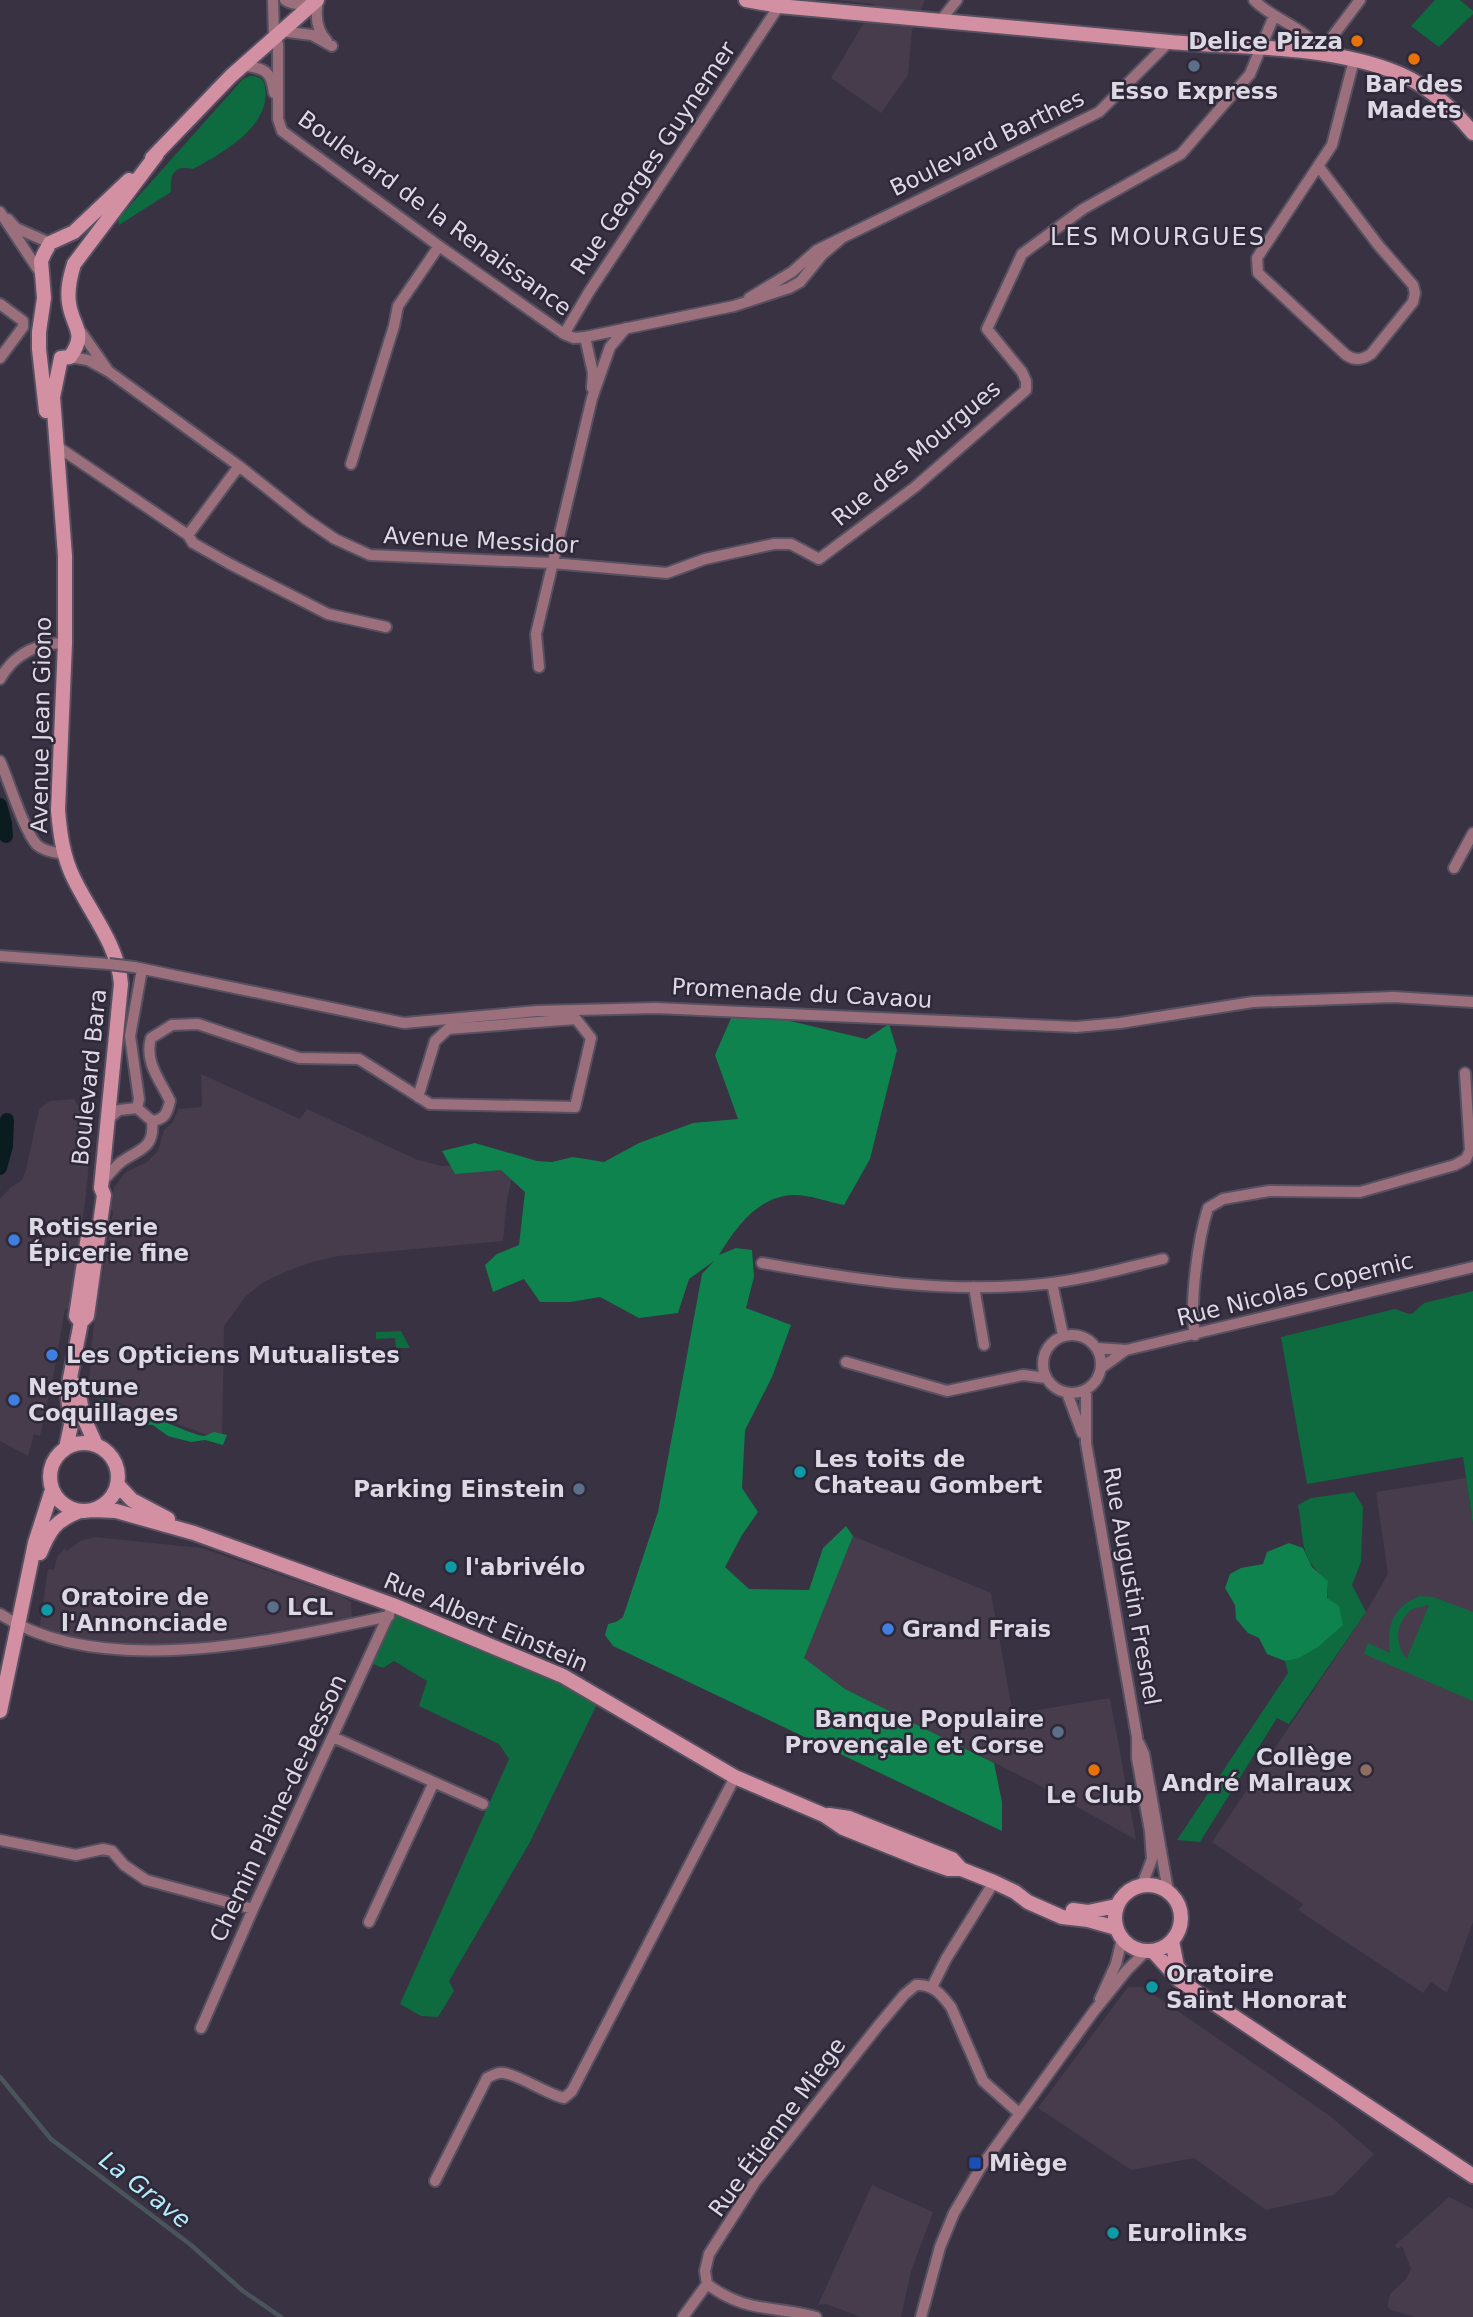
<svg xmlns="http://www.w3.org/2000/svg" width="1473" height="2317" font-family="'DejaVu Sans',sans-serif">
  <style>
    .commercial { fill: #463c4c }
    .green { fill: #0e6a3f; fill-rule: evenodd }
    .forest { fill: #0e834e }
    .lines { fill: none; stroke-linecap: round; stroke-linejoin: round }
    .stream { stroke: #49555b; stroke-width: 4.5 }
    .canal { stroke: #0a1c20; stroke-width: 14 }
    .street-casing { stroke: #565060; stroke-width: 14 }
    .secondary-casing { stroke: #565060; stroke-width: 18 }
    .street { stroke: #9b707c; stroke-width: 10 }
    .secondary { stroke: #d490a3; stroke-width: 14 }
    .street-bridge-casing { stroke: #565060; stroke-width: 14; stroke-linecap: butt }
    .street-bridge { stroke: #9b707c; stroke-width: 10 }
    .food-dot { fill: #e8710a; stroke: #2e2839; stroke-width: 2.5 }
    .service-dot { fill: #5c6f8a; stroke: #2e2839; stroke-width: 2.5 }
    .shop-dot { fill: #3f7fe0; stroke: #2e2839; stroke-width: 2.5 }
    .culture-dot { fill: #0f9aa8; stroke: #2e2839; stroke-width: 2.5 }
    .education-dot { fill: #8d6e63; stroke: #2e2839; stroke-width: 2.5 }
    .transit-dot { fill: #1a4fb4; stroke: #2e2839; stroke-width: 2.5 }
    .labels { text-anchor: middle; stroke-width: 5; stroke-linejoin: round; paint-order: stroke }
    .poi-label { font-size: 23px; font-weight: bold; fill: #dcd9e4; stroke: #2e2839; text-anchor: start }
    .street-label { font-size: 23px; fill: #dcd9e4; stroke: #2e2839 }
    .neighbourhood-label { font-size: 24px; letter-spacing: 2px; fill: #dcd9e4; stroke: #2e2839 }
    .water-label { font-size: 24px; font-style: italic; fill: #b2ecfb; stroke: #2e2839 }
  </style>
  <rect width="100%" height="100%" fill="#383243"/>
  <!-- commercial -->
  <path class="commercial" d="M835,0H925L912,30L908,75L881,113L831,78L875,4Z
    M201,1074L300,1119L307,1109L418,1160L442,1166L515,1163L507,1200L503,1241L339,1256L312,1262L285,1272L262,1283L246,1296L224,1326L222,1440L88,1392L93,1331L113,1212L110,1209L114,1187L126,1172L147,1162L158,1151L164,1130L173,1122L178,1109L202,1107Z
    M74,1099L80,1109L94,1113L85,1202L69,1307L65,1310L54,1372L40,1436L34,1434L28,1456L0,1441V1199L11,1187L22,1180L26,1170L39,1109L50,1101Z
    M1466,1478L1473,1525V1922L1447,1993L1431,1982L1423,1993L1298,1910L1303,1904L1212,1842L1366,1612L1388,1574L1376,1492Z
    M853,1536L991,1593L1013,1714L1110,1698L1136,1840L1035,1783L845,1689L803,1658Z
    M94,1537L202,1548L343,1597L351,1602L352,1617L337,1622L181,1645H145L59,1636L40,1627L41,1616H50L52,1606L43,1603L48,1569L54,1570L57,1557L65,1548L67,1551L80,1541Z
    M1128,1987H1143L1330,2116L1374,2154L1334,2195L1266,2210L1194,2158L1131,2170L1038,2108Z
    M872,2185L933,2212L911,2272L901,2317H861L826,2304L818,2305Z
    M1449,2197L1473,2209V2317H1415L1391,2310L1387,2306L1390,2294L1406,2279L1411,2269L1402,2246L1397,2249L1395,2245Z"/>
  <!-- green -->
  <path class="green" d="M1435,0H1460L1473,11V14L1439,47L1411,26Z
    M250,76C258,76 264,78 265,87C272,126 222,153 193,169C173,165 170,175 171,192L119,225L118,219L243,79Z
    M1473,1291V1525L1463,1457L1307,1484L1281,1337L1395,1309L1409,1314L1413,1313L1424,1303Z
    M401,1331L410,1348H396L395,1338L376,1339V1332Z
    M1354,1492L1363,1507L1361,1562L1352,1585L1366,1612L1289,1724L1277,1718L1200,1842L1177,1840L1288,1673L1285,1661C1302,1657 1315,1650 1327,1638L1328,1581C1297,1556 1305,1540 1298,1505L1311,1498Z
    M1420,1596L1433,1597L1473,1612V1701L1364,1654L1368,1643L1390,1653C1386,1626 1393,1606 1420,1596ZM1429,1605L1407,1658V1659C1393,1642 1396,1622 1412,1609Z
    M393,1605L600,1698L530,1842L449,1981L454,1991L438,2017L421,2016L400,2004L509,1759L499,1744L419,1706L427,1681L394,1661L383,1668L368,1662Z"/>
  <!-- forest -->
  <path class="forest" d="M732,1016L786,1020L866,1039L889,1024L897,1050L870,1159L844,1205C829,1202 810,1195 794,1195C758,1196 736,1227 719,1255L736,1248L752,1250L754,1277L746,1308L791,1325L772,1377L745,1430L742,1488L758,1512L742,1535L725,1567L749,1589L809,1590L823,1548L846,1526L853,1536L804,1658L845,1689L994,1763L1002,1802V1831L613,1646L605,1635L608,1624L616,1622L623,1617L658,1512L702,1274L714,1261L689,1279L678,1313L639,1318L600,1297L570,1302H540L524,1279L493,1292L485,1265L497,1254L519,1245L525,1192L501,1170L455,1174L442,1151L475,1143L537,1161L552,1162L573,1157L604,1162L639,1143L693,1123L738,1119L715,1055Z
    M102,1400C117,1405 134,1408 149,1415C159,1419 196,1436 204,1436C206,1436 213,1432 214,1432L227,1435L223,1445L205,1440L191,1442L168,1436L153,1425L137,1424L132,1421C116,1422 103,1427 91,1413L95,1402Z
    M1289,1543L1303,1548L1312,1567L1328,1581L1327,1598L1339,1606L1343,1625L1318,1647L1299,1658L1285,1661L1267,1654L1259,1638L1248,1633L1236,1619L1235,1605L1225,1588L1230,1574L1241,1568L1263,1564L1267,1552Z"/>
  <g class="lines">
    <!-- stream -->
    <path class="stream" d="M0,2077L51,2139L191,2245L243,2291L281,2317"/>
    <!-- canal -->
    <path class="canal" d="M0,805L5,823L6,836
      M0,1168L6,1146L7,1120"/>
    <defs>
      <path id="street" d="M273,0L274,35L278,44V119L282,131L439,246L564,334L574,338L585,337L734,306L789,288L800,282L822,255L842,238
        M285,0C295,7 305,3 316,0
        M318,0C315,16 316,30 327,41
        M1254,0C1274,21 1308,27 1320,53L1360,0
        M941,20L957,0
        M280,31L312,35L332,46
        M242,65C264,69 271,69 274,93
        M1319,167L1379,246L1413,285L1415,293L1413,302L1371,354C1362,360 1355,361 1346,355L1258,273L1257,258L1332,145L1354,60
        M0,212L41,274
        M8,219L16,228L50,243
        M749,298L792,272L817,250L1099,112L1169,42
        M0,304L23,321V327L0,358
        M79,329L107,369
        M564,334L589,292L779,6
        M585,337L593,373L592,388
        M70,357L88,360L108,371L239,466L307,520L335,539L370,555L552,563L667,573L705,559L774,544H791L819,559L915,487L1026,390V381L1022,372L987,329L1022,254L1083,209L1181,154L1250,74L1274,16
        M58,447L188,535
        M351,464L394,326L398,306L439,246
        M239,466L188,535L193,543L230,564L328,614L386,627
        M539,667L536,634L592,398L610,347L626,328
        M0,679C14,654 37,643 65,643
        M0,761C9,781 24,831 37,845C44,851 55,853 64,854
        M1454,868L1473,833
        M0,956L109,964
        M134,967L404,1023L537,1011L656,1008L1076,1027L1120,1023L1253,1002L1394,997L1473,1002
        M137,1108L139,1099L130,1036L142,969
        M152,1121C165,1119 167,1114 170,1101C160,1080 144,1062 151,1038L172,1025L198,1024L299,1058L359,1059L430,1104L575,1107L591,1038L576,1019L448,1029L435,1041L418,1097
        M101,1182C108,1176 114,1168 121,1162C139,1149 155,1149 152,1121L137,1108L119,1110L107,1120
        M762,1263C855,1280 949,1294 1043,1284C1084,1280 1124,1268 1163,1259
        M1052,1283L1063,1335
        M974,1287L984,1345
        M1043 1364a29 29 0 1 1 58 0a29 29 0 1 1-58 0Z
        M1195,1335C1189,1304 1198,1239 1208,1208L1223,1199L1269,1191L1360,1192L1455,1165L1466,1159L1470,1150L1465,1073
        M1097,1348L1126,1350L1473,1267
        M846,1362L947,1391L1023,1375L1046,1378
        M1101,1368L1126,1350
        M1086,1390V1443L1137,1737V1758L1150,1831L1152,1859L1142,1885
        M1067,1393L1082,1433
        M0,1614C101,1681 277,1640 389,1616
        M333,1737L483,1804
        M1139,1743L1144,1754L1168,1891
        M0,1840L76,1855L103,1849L112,1851L124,1865L146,1880L253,1909
        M369,1922L434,1782
        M932,1987L946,1959L994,1882
        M1100,1999L1116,1964L1122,1939
        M201,2028L253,1909L393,1605
        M435,2181L487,2078C493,2075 498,2072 504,2073C519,2075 545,2093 564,2098L572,2091L735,1777
        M707,2284C747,2314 773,2305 816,2317
        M683,2317L707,2284L705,2271L709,2254L755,2182L878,2026L904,1995L916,1985C933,1984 941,1994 951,2007L983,2081L1019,2113
        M921,2317L940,2247L954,2213L981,2167L1094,2011L1127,1970L1146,1951"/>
      <path id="secondary" d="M746,0L779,6C909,17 1039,31 1170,42C1241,48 1322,45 1390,70C1424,82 1450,105 1473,133
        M152,158L231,76L317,0
        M46,411L39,349V332L44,298L41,261L44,254L50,243L74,232L129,180
        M81,1322L76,1316L88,1236
        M70,1378L79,1395L83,1416L96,1445
        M50 1477a34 34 0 1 1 68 0a34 34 0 1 1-68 0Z
        M66,1448L71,1425L68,1397L70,1378L81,1322L87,1316L104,1195L101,1188L121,984C118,945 91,914 74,879C63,857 60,834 58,810L65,643V556L53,397L61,358L70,357C88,332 72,327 69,303C67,289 70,277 74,264L157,154
        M117,1484L132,1500L168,1519
        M93,1510L116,1511L194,1533L393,1605L563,1676L735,1777L824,1815L843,1828L920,1859L948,1869H961L994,1882L1015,1892L1028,1902L1062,1917L1088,1920L1116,1928
        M40,1553C50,1529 55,1521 80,1511
        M0,1711L35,1543L52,1490
        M829,1815L849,1818L952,1859L961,1869
        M1115 1918a33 33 0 1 1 66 0a33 33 0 1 1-66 0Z
        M1073,1910L1088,1912L1116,1906
        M1172,1941L1177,1966L1187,1979
        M1153,1951L1179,1980L1473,2176"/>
    </defs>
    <!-- street casing -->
    <use href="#street" class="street-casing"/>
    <!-- secondary casing -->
    <use href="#secondary" class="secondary-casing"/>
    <!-- street -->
    <use href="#street" class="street"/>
    <!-- secondary -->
    <use href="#secondary" class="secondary"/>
    <defs>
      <path id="street-bridge" d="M109,964L134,967"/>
    </defs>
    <!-- street-bridge casing -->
    <use href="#street-bridge" class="street-bridge-casing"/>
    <!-- street-bridge -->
    <use href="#street-bridge" class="street-bridge"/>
  </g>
  <!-- markers -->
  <g class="food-dot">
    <circle cx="1357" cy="41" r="7"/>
    <circle cx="1414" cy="59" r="7"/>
    <circle cx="1094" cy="1770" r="7"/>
  </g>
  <g class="service-dot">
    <circle cx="1194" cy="66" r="7"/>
    <circle cx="579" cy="1489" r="7"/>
    <circle cx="273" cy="1607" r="7"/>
    <circle cx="1058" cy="1732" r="7"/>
  </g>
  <g class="shop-dot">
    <circle cx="14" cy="1240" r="7"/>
    <circle cx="52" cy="1355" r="7"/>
    <circle cx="14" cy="1400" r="7"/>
    <circle cx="888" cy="1629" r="7"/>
  </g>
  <g class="culture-dot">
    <circle cx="800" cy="1472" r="7"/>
    <circle cx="451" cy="1567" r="7"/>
    <circle cx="47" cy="1610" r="7"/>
    <circle cx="1152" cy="1987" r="7"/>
    <circle cx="1113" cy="2233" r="7"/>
  </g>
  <circle class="education-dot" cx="1366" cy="1770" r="7"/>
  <rect class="transit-dot" x="968" y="2156" width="14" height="14" rx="3.5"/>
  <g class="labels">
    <!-- poi labels -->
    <g class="poi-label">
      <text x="1343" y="49" text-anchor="end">Delice Pizza</text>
      <text x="1414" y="92" text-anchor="middle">Bar des<tspan x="1414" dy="26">Madets</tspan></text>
      <text x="1194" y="99" text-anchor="middle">Esso Express</text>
      <text x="28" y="1235">Rotisserie<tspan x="28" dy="26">Épicerie fine</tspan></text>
      <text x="66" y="1363">Les Opticiens Mutualistes</text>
      <text x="28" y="1395">Neptune<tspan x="28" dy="26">Coquillages</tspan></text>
      <text x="814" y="1467">Les toits de<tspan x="814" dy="26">Chateau Gombert</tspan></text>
      <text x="565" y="1497" text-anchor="end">Parking Einstein</text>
      <text x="465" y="1575">l'abrivélo</text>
      <text x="61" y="1605">Oratoire de<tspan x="61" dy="26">l'Annonciade</tspan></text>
      <text x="287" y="1615">LCL</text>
      <text x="902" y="1637">Grand Frais</text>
      <text x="1044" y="1727" text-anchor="end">Banque Populaire<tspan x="1044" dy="26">Provençale et Corse</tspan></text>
      <text x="1352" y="1765" text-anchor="end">Collège<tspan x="1352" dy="26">André Malraux</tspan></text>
      <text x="1094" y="1803" text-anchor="middle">Le Club</text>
      <text x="1166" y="1982">Oratoire<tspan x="1166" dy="26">Saint Honorat</tspan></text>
      <text x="989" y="2171">Miège</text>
      <text x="1127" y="2241">Eurolinks</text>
    </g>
    <!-- street labels -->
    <g class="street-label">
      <text transform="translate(987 143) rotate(-26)" y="8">Boulevard Barthes</text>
      <text transform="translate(653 158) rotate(-56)" y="8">Rue Georges Guynemer</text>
      <text transform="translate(435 213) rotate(36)" y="8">Boulevard de la Renaissance</text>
      <text transform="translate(916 453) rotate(-40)" y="8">Rue des Mourgues</text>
      <text transform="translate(481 540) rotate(3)" y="8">Avenue Messidor</text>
      <text transform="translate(41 725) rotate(-89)" y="8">Avenue Jean Giono</text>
      <text transform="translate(802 993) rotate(3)" y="8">Promenade du Cavaou</text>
      <text transform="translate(89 1077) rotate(-84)" y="8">Boulevard Bara</text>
      <text transform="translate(1295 1289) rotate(-14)" y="8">Rue Nicolas Copernic</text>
      <text transform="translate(1132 1586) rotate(80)" y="8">Rue Augustin Fresnel</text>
      <text transform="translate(486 1622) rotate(23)" y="8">Rue Albert Einstein</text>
      <text transform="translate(278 1808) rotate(-65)" y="8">Chemin Plaine-de-Besson</text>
      <text transform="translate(777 2127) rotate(-54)" y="8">Rue Étienne Miege</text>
    </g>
    <!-- neighbourhood labels -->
    <g class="neighbourhood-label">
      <text x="1158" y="245">LES MOURGUES</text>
    </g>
    <!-- water labels -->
    <g class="water-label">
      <text transform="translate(145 2190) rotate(38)" y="8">La Grave</text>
    </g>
  </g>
</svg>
